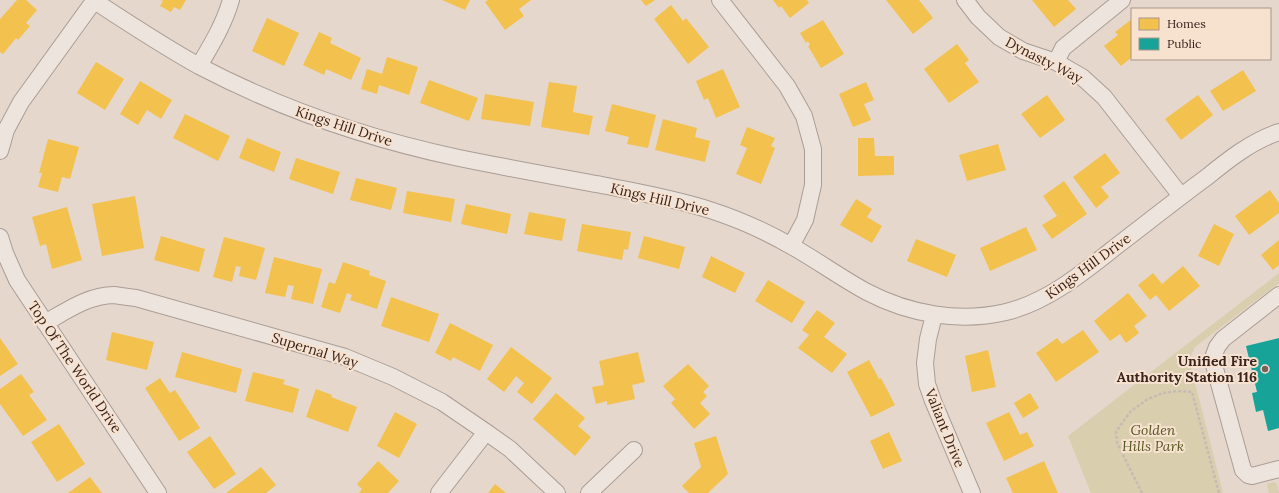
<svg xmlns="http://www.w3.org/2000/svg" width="1279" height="493" font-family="Lora,serif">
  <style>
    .green { fill: #d9cead }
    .homes { fill: #f2c14e }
    .public { fill: #17a398 }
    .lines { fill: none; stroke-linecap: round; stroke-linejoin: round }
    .minor-casing { stroke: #aa9d95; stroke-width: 18 }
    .path { stroke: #c5bbb4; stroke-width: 2.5; stroke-dasharray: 3 2; stroke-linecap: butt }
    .minor { stroke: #ede5dd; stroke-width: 16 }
    .poi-dot { fill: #76625a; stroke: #f7e2d0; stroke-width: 1.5 }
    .labels { text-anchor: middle; stroke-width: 4; stroke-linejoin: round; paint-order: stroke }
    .street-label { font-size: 14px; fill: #39231c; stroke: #f7e2d0 }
    .poi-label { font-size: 14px; font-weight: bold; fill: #39231c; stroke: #f7e2d0; text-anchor: end }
    .park-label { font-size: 14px; font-style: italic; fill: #565622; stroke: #f7e2d0 }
  </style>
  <rect width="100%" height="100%" fill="#e6d7cc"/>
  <!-- green -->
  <path class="green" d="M1279,273V283L1195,347L1190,358V363L1223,493H1091L1068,436Z
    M1274,482L1277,484L1279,493H1269L1267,484Z"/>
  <!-- homes -->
  <path class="homes" d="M17,0H26L37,10L26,23L30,26L18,40L16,38L3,54L0,52V19Z
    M161,0H186L180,10L174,7L171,12L160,6L163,1Z
    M442,0H470L465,10Z
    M488,0H531L519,9L524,16L505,30L485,2Z
    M641,0H655L646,6Z
    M773,0H807L809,3L790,18L781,6L779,8Z
    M886,0H919L933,18L913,34Z
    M1032,0H1068L1076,9L1054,27Z
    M671,5L683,21L686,18L709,47L688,64L654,19Z
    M267,18L299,33L284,66L252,51Z
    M1132,19V57L1121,66L1104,46L1118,35L1115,32Z
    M823,20L844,54L821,68L808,46L810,45L808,41L806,43L800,33Z
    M319,32L332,38L330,43L361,58L351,80L326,69L324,75L303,65Z
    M957,44L969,60L965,63L979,82L949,103L924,69Z
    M387,57L418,67L409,95L379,85L377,94L361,89L367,69L382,74Z
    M96,62L124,79L105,110L77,93Z
    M723,69L740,107L716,118L708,98L704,100L696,81Z
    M1243,70L1256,91L1223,111L1210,91Z
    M429,80L478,98L469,121L420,103Z
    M140,81L172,100L161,119L147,110L138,125L120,114Z
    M549,82L577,86L573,112L593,116L589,135L541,127Z
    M866,82L874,100L864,104L871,120L853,127L839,94Z
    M485,94L534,102L530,126L481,119Z
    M1047,95L1065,120L1040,138L1021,114Z
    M1198,95L1213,115L1181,140L1165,119Z
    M612,104L656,115L648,148L627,144L629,137L605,131Z
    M185,114L230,136L218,161L173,138Z
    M663,119L697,128L695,137L710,141L705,162L655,150Z
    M747,127L775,138L771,146L775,148L761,184L736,174L747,148L740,145Z
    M247,138L281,152L274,172L239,158Z
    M858,138H874L875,156H894V175L858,176Z
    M48,139L79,147L70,179L62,177L58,192L38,187L42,173H39Z
    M998,144L1006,170L967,181L959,155Z
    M1105,153L1120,173L1101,187L1109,197L1096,208L1073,177Z
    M296,158L340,172L333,194L289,179Z
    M356,178L397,188L391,210L350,200Z
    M1064,181L1087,214L1052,239L1042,225L1057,216L1043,196Z
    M1270,190L1279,203V213L1249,235L1235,216Z
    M407,191L455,199L451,222L403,213Z
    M135,196L144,248L102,256L92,204Z
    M856,199L872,209L867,217L882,226L872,243L840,225Z
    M466,204L511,214L507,234L461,224Z
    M67,207L82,260L52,269L46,244L40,246L32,217Z
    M529,212L566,219L562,241L524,234Z
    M582,224L631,232L628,250L624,249L622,260L577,251Z
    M1214,224L1234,234L1219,266L1198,256Z
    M1026,227L1037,250L990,271L980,248Z
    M161,236L205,249L199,272L154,260Z
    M644,236L685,247L679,269L638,258Z
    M224,237L265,248L256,280L239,276L241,267L236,266L232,282L213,277Z
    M916,239L956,255L947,277L907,261Z
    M1279,240V265L1273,270L1261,255Z
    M711,256L745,273L735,293L702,277Z
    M274,257L322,269L313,304L291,299L294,286L288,285L285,297L265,293Z
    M343,262L370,271L369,275L386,281L377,309L350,300L352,295L347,293L340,313L321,307L329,282L335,284Z
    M1183,266L1200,286L1169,311L1156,295L1150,300L1138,285L1153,273L1162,284Z
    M768,280L805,302L792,323L755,301Z
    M1128,293L1147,316L1134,326L1139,333L1126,343L1120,334L1110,341L1094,321Z
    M391,297L439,314L429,342L381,326Z
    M817,310L835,323L824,337L847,354L832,373L798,348L809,335L802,330Z
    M450,323L493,345L480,371L453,357L451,361L435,353Z
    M1083,330L1099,352L1056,382L1036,353L1057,338L1062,344Z
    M112,332L154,342L147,370L106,360Z
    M0,338L18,364L0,376Z
    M511,347L552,378L532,404L517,392L524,383L516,376L504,392L487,379Z
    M988,350L996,387L972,392L965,356Z
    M182,352L242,369L236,393L175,377Z
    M638,352L645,382L632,385L635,399L607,405V401L596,404L592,387L604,385L599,361Z
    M869,360L879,379L881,378L895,405L871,417L847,372Z
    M688,364L709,386L703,392L707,396L700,403L710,414L694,429L671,403L675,399L663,386Z
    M253,372L285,380L283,384L299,389L293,413L245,401Z
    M21,374L34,392L29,395L47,420L23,436L0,404V389Z
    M160,378L170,393L175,390L200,428L179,441L145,388Z
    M316,389L332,395L331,397L357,407L348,432L306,417Z
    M556,393L585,418L578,426L591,437L575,456L533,419Z
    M1030,393L1039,408L1023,418L1014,403Z
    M395,412L417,424L399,458L377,446Z
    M1009,412L1020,435L1027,432L1034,446L1004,461L986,423Z
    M59,424L85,464L57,482L31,442Z
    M889,432L902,461L883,469L870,441Z
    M210,436L236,474L214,489L187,452Z
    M716,436L728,474L708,493H689L682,486L701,467L694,443Z
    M378,461L399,481L388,493H359L362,489L357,484Z
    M1044,461L1058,493H1013L1006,478Z
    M261,467L276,485L266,493H226Z
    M90,477L102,493H68Z
    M495,484L506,493H488Z"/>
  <!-- public -->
  <path class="public" d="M1279,338V428L1268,431L1263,410L1256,412L1252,393L1257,392L1246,346Z"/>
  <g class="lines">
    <defs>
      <path id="minor" d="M93,0C128,23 163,46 199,66C281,109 369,139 459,158C508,168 558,177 607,186C642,193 676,199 710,210C738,219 767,232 793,247C818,261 841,278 867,292C909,314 959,323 1006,312C1048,302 1085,271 1118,245C1148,222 1177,199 1207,177C1229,159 1252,141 1279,132
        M720,0L787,86L804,116L813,149V185L805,220L791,246
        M965,0L978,17L999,37L1023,51L1056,62L1082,77L1104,97L1181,196
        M1056,62L1063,48L1122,0
        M199,66C212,44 224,24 231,0
        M0,151L6,130L21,102L94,1
        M0,237L5,253L17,280L158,493
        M1279,295L1223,339L1217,347L1214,355V365L1243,470L1248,475L1252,476L1279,469
        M934,315L928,339L925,363L927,384L933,401L972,493
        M45,323C66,311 89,295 114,295C121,296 128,297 136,298L345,357L393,377L442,402L486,432L510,449L557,493
        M439,493L486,432
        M589,493L634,450"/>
    </defs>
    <!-- minor casing -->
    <use href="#minor" class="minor-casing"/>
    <!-- path -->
    <path class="path" d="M1142,493L1117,443L1116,432L1120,426L1131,411L1148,399L1163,393L1177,391L1192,392L1219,493"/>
    <!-- minor -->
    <use href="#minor" class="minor"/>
  </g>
  <!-- markers -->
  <circle class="poi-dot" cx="1265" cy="369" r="4"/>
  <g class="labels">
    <!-- street labels -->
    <g class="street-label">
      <text transform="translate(1044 60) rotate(27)" y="5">Dynasty Way</text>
      <text transform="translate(344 126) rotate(18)" y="5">Kings Hill Drive</text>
      <text transform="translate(660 199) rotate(13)" y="5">Kings Hill Drive</text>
      <text transform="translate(1088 266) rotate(-36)" y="5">Kings Hill Drive</text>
      <text transform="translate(315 350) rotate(17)" y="5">Supernal Way</text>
      <text transform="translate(75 367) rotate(56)" y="5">Top Of The World Drive</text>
      <text transform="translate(945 428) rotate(68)" y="5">Valiant Drive</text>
    </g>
    <!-- poi labels -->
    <g class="poi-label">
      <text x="1257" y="366">Unified Fire<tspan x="1257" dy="16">Authority Station 116</tspan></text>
    </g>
    <!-- park labels -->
    <g class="park-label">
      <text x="1153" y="435">Golden<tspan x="1153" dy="16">Hills Park</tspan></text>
    </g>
  </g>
  <!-- legend -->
  <rect x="1131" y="8" width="140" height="52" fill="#f7e2d0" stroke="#ab9688"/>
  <rect x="1139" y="18" width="20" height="12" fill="#f2c14e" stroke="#ab9688"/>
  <text x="1167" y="28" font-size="12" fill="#39231c">Homes</text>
  <rect x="1139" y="38" width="20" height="12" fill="#17a398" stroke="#ab9688"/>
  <text x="1167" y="48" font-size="12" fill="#39231c">Public</text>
</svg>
